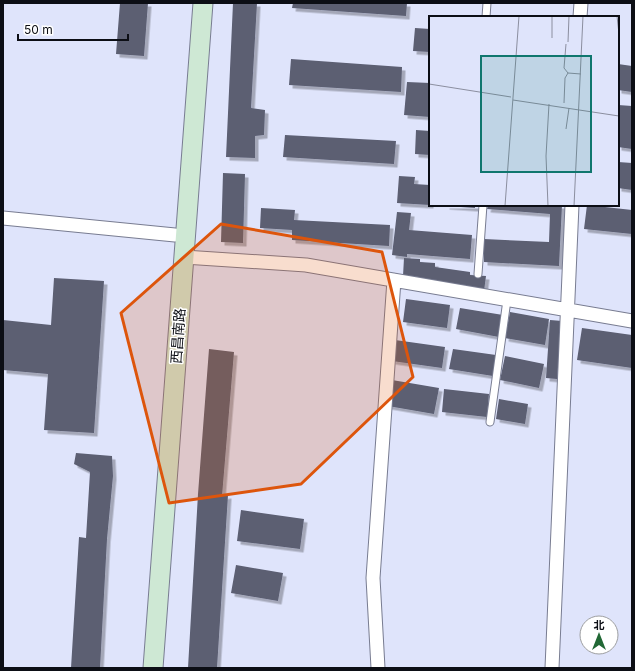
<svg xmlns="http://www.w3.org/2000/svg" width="635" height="671" font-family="Inter,'Noto Sans SC',sans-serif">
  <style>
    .building { fill: #5b5e72; filter: url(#shadow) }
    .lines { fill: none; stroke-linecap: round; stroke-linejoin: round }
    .lane-casing { stroke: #787c91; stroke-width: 9 }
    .street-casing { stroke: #787c91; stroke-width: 15 }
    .secondary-casing { stroke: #787c91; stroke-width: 21 }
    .lane { stroke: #fff; stroke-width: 7 }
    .street { stroke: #fff; stroke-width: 13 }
    .secondary { stroke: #cee8d4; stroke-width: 19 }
    .marked { fill: #dd550c; fill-opacity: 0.2; stroke: #dd550c; stroke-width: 3; stroke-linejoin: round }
    .labels { text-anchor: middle; stroke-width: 3; stroke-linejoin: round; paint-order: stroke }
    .street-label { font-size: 14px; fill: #0c0e15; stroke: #fff }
    .inset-road { fill: none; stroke: #8b8e9f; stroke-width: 1 }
    .view { fill: #0f766e; fill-opacity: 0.15; stroke: #0f766e; stroke-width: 2 }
    .inset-edge { fill: none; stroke: #0c0e15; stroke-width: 2 }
  </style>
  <defs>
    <filter id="shadow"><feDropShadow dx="3.5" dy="3.5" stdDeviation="0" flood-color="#0004"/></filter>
  </defs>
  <rect width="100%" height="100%" fill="#dfe4fb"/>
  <!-- building -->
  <path class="building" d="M120,3H148L144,56L116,54Z
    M233,3H257L251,108L265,110L264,135L255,136V158L226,157Z
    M293,3H407L406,16L292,8Z
    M415,28L430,29V52L413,51Z
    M291,59L402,67L401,92L289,85Z
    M618,64L632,66V92L618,90Z
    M407,82L430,83V117L404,115Z
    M618,105L632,106V149L618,147Z
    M416,130L430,131V155L415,154Z
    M285,135L396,141L394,164L283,157Z
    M618,162L632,163V190L618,188Z
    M223,173L245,174L243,243L221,242Z
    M399,176L415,177L414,184L430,185V205L397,203Z
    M446,205H475V208L446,206Z
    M488,205H562L559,266L484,262V239L549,242L550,214L487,209Z
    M587,205L632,210V234L584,229Z
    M261,208L295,210L294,220L390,225L389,246L292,240V230L260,228Z
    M397,212L411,213L409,230L472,235L470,259L407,254V257L392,255Z
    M404,258L420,259V262L435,263V267L470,272V275L486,276L484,291L419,280V277L403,276Z
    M54,278L104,281L94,433L44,430L48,374L3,370V320L51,325Z
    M406,299L450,305L447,328L403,322Z
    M460,308L503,315L499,337L456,329Z
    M510,312L549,319L545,345L505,338Z
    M550,320L562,321L557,379L546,378Z
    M582,328L632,335V368L577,360Z
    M395,340L445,347L442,368L392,361Z
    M209,349L234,352L222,496L228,495L217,668H188L198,494Z
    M453,349L496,355L493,376L449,369Z
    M505,356L544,364L539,388L500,380Z
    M392,380L439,388L434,414L388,406Z
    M444,389L489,394L487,417L442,412Z
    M499,399L528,404L525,424L496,419Z
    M76,453L112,456L113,476L107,539L100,668H71L79,537L86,538L90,472L74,464Z
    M241,510L304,519L300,549L237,541Z
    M236,565L283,573L278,601L231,593Z"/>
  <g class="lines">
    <defs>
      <path id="lane" d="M486,17L487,3
        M478,274L483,205
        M490,422L507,300"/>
      <path id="street" d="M580,17L581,3
        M3,218L175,235
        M184,257L306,265L632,321
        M378,668L373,578L394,280
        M552,668L572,205"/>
      <path id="secondary" d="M153,668L203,3"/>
    </defs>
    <!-- lane casing -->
    <use href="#lane" class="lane-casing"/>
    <!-- street casing -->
    <use href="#street" class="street-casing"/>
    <!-- secondary casing -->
    <use href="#secondary" class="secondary-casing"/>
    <!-- lane -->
    <use href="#lane" class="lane"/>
    <!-- street -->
    <use href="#street" class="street"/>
    <!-- secondary -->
    <use href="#secondary" class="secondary"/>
  </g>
  <!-- marked area -->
  <path class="marked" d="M221,224L382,252L413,377L301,484L169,503L121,313Z"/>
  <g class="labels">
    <!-- street labels -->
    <g class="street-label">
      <text transform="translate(178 336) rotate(-86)" y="5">西昌南路</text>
    </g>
  </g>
  <!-- overview -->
  <g transform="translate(429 16)">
    <rect width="190" height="190" fill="#dfe4fb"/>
    <path class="inset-road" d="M188,0L190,18M123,22V1M139,26L140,0M137,28L135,52L139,57L152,58M0,68L82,81M84,84L190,100M135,87L136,62L139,57M137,113L140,92M76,190L90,0M119,190L117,140L120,88M145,190L154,0"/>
    <path class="view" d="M52,40H162V156H52Z"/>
    <rect width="190" height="190" class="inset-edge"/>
  </g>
  <!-- border -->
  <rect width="635" height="671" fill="none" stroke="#0c0e15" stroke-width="8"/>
  <!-- north arrow -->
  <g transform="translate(599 635)"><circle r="19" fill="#ffffff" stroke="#9e9fa1"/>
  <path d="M0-3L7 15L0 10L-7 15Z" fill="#216835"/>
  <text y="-6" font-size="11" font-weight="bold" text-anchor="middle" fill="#0c0e15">北</text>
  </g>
  <!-- scale -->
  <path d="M18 34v6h110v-6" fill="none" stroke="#0c0e15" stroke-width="2"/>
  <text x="24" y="34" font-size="12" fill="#0c0e15" stroke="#ffffff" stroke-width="3" paint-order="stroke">50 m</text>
</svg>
